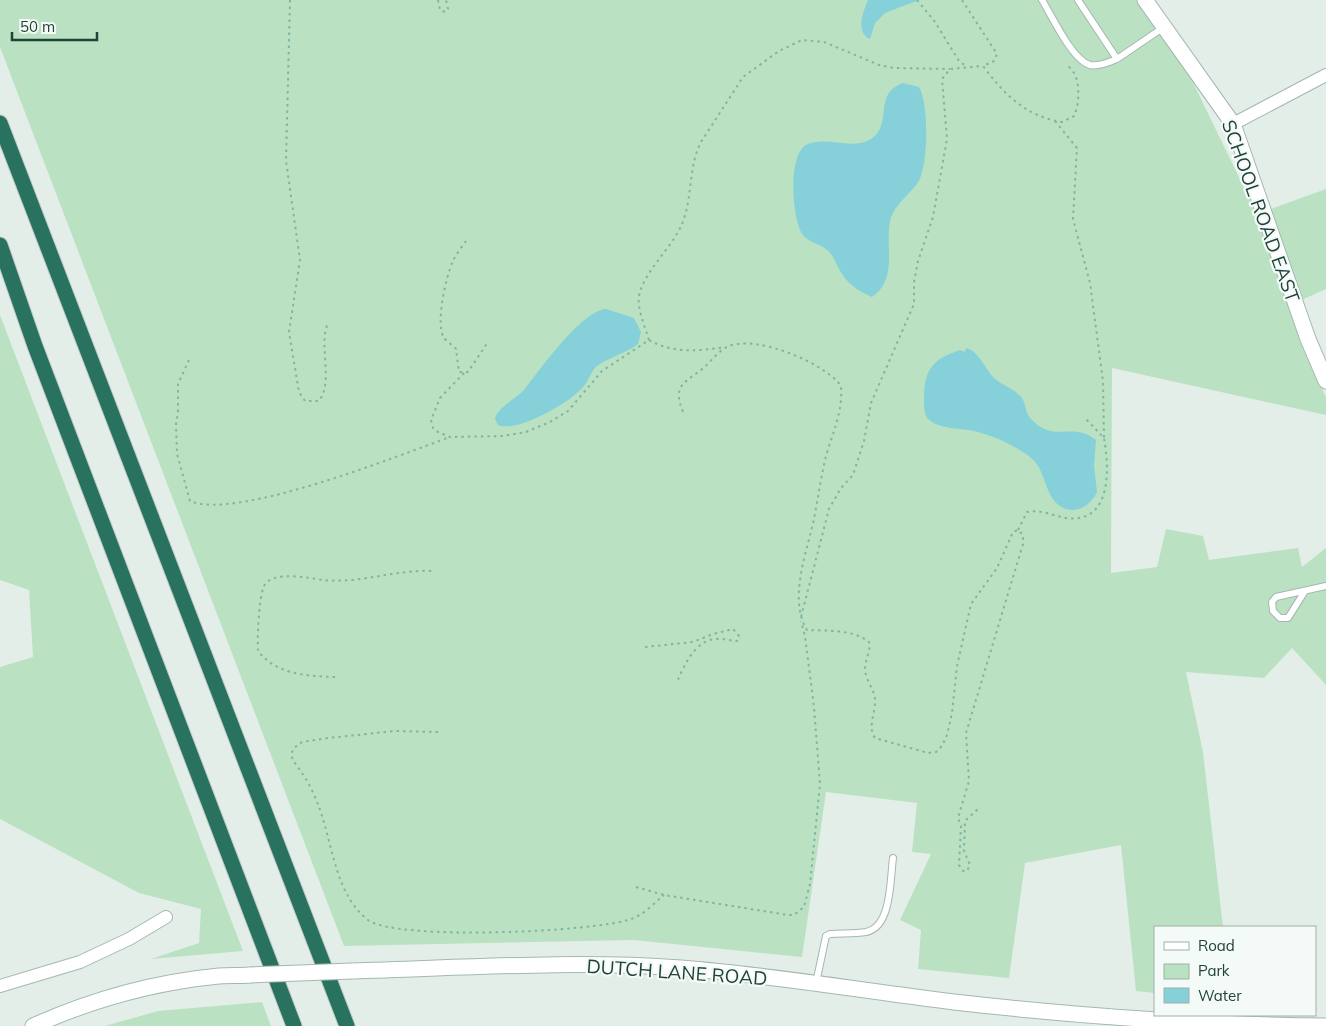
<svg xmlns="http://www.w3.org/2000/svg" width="1326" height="1026" font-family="Mulish,sans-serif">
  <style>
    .green { fill: #bae2c2 }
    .water { fill: #85d0d9 }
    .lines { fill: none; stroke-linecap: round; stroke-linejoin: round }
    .service-casing { stroke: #a5b7b0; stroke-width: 8 }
    .minor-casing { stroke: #a5b7b0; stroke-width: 14 }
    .tertiary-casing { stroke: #a5b7b0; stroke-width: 17 }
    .motorway-casing { stroke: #c1cac7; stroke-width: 17 }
    .path { stroke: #80b5a2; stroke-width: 2; stroke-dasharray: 2.5 4; stroke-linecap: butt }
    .service { stroke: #fff; stroke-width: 6 }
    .minor { stroke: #fff; stroke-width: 12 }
    .tertiary { stroke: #fff; stroke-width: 15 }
    .motorway { stroke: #29725f; stroke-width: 15 }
    .tertiary-bridge-casing { stroke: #a5b7b0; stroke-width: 17; stroke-linecap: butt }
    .tertiary-bridge { stroke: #fff; stroke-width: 15 }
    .labels { text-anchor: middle; stroke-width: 4.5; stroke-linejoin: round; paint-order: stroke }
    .street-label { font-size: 19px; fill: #204237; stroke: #f4faf7 }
  </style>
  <rect width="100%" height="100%" fill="#e3eee9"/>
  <!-- green -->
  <path class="green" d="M0,0H1146L1184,64L1254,208L1304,351L1326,397V415L1112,368L1111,573L1157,567L1166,529L1203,536L1209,560L1298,548L1302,567L1326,548V685L1292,648L1264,678L1186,672L1203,752L1223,927H1155V993L1136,991L1121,845L1025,863L1009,978L918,969L921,930L900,920L931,854L912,852L917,803L826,792L802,957L634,940L344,946L0,47Z
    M1326,189V289L1297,302L1268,210Z
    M0,315L243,951L151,959L199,943L201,909L139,893L0,819V667L33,657L29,590L0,580Z
    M262,1002L271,1026H105L158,1011Z"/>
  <!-- water -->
  <path class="water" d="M868,0H919L885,13L875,23L870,39C855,32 863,12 868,0Z
    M903,83L919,87C929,103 929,168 917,184C908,196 893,206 890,222C885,248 898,279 872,297C860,292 849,285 842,274C836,265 835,256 826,249C817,242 807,243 801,232C792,216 788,155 806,145C826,135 852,151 871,139C894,124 872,94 903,83Z
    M606,309L634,318L641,332L638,344C626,353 610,357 597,366C591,371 589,380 584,386C571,402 518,433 498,425L495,419C496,408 516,399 524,390C540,370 581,311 606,309Z
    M966,348C979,351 985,369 994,378C1003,386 1014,388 1022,398C1026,404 1025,413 1031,419C1054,444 1073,421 1096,440L1094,466L1097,492C1092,503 1080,513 1066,509C1043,501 1048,470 1030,457C1016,446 996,437 978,432C961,427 941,431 927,418C924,412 924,406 924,399C924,369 933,359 960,350L965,352Z"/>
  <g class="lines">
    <defs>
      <path id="service" d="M1042,0C1052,16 1072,60 1090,65C1099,67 1109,62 1117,59
        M1078,0L1117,59L1164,27
        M1305,591L1288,618H1280L1273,611L1272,602L1276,597L1326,586
        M816,983L826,936L830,934C841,933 854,934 866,932C892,927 890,879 893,858"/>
      <path id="minor" d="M1233,124L1326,75
        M0,986L80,962L129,939L166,917"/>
      <path id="tertiary" d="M1145,0L1233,124L1308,339L1326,381
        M352,971C462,968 572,960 681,968C772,975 863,991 954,1002C1077,1016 1202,1025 1326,1026
        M33,1026C91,1000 156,982 219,976C230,975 240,976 250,975"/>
      <path id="motorway" d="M0,123L347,1026
        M0,245L35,346L294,1026"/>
    </defs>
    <!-- service casing -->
    <use href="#service" class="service-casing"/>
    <!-- minor casing -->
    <use href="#minor" class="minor-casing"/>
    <!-- tertiary casing -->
    <use href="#tertiary" class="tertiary-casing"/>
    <!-- motorway casing -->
    <use href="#motorway" class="motorway-casing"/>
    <!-- path -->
    <path class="path" d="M290,0L286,161L300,260L289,332L299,392L305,401H319C334,381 318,346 328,323
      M438,0L440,10L445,12L448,9L446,0
      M917,0L935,22L959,61L966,66
      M962,0L997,54L994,61L983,66C1004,94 1025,116 1062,122L1074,116C1080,103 1081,76 1069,67L1072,64
      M1055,121L1077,148L1073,219L1090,283L1103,381L1104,438
      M466,241C462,247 456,254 453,261C446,276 435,324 444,338C447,342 453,345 456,349L459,372H468L488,342
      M649,340C645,327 637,309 639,296C644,271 672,248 682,224C693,197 688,167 701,142L743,77L779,51L802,40L824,42L879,65L894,68L950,69
      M189,360L178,384V412L176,424L177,454L190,501C235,521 400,455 450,437
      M464,373L440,398L431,420L433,428L436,431L450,437L503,436L526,432L550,422L568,411L602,371L649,340C674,354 698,351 726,347
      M683,412C673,387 682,384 701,370C710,363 717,352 727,347C754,333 825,363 841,386C843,411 833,432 826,456C821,477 818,498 814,519C807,552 788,599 807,630C827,631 853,629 869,642C871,652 865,659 865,669C865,680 874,688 875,699C876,712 867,727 875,738L928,753L936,752L942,746L947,735L952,713L957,666L971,604L997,568L1013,532L1018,530L1023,535V544L966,733L969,781L958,818L961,826L959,865L963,871H967L970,865L964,851L965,821L979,808
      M1018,530L1027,512C1041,509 1053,516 1066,518C1113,524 1109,467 1104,438L1086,419
      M801,617L829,509L841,488L853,475L864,441L871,403L914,304V282L918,261L933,217L947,139L942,79L950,69L983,66
      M645,647L693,642L713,634L733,629L739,636L737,641C730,641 723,638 716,639C695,640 684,666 677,682
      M335,677C307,676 277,675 258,651C257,638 259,597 264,586C272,570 309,578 323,580C360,584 396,569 434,571
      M438,732L395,731L328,738L302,742L294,748L291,754C293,762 298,767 302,773C309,783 315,796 319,807C333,845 335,894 368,920C396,941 595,932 631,919C644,915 654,903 664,895
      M636,887L664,895L788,915H794L804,907L810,884L820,784L814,707L805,636L801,621"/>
    <!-- service -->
    <use href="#service" class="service"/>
    <!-- minor -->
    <use href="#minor" class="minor"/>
    <!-- tertiary -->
    <use href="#tertiary" class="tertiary"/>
    <!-- motorway -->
    <use href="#motorway" class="motorway"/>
    <defs>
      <path id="tertiary-bridge" d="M250,975L352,971"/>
    </defs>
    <!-- tertiary-bridge casing -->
    <use href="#tertiary-bridge" class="tertiary-bridge-casing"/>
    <!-- tertiary-bridge -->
    <use href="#tertiary-bridge" class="tertiary-bridge"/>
  </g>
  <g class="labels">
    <!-- street labels -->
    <g class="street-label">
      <text transform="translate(1261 211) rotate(70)" y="7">SCHOOL ROAD EAST</text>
      <text transform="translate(677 972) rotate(4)" y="7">DUTCH LANE ROAD</text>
    </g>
  </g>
  <!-- legend -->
  <rect x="1154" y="926" width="162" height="90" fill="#f4faf7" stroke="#9fb0aa"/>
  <rect x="1164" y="942" width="25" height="8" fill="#ffffff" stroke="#9fb0aa"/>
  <text x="1198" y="951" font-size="15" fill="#204237">Road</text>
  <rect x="1164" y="964" width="25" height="15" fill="#bae2c2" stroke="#9fb0aa"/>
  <text x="1198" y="976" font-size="15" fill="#204237">Park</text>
  <rect x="1164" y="988" width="25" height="15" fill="#85d0d9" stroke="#9fb0aa"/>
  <text x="1198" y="1001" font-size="15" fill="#204237">Water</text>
  <!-- scale -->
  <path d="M12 32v8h85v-8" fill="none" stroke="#204237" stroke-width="2.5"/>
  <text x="20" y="32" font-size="15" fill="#204237" stroke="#f4faf7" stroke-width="4" paint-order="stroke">50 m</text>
</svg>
